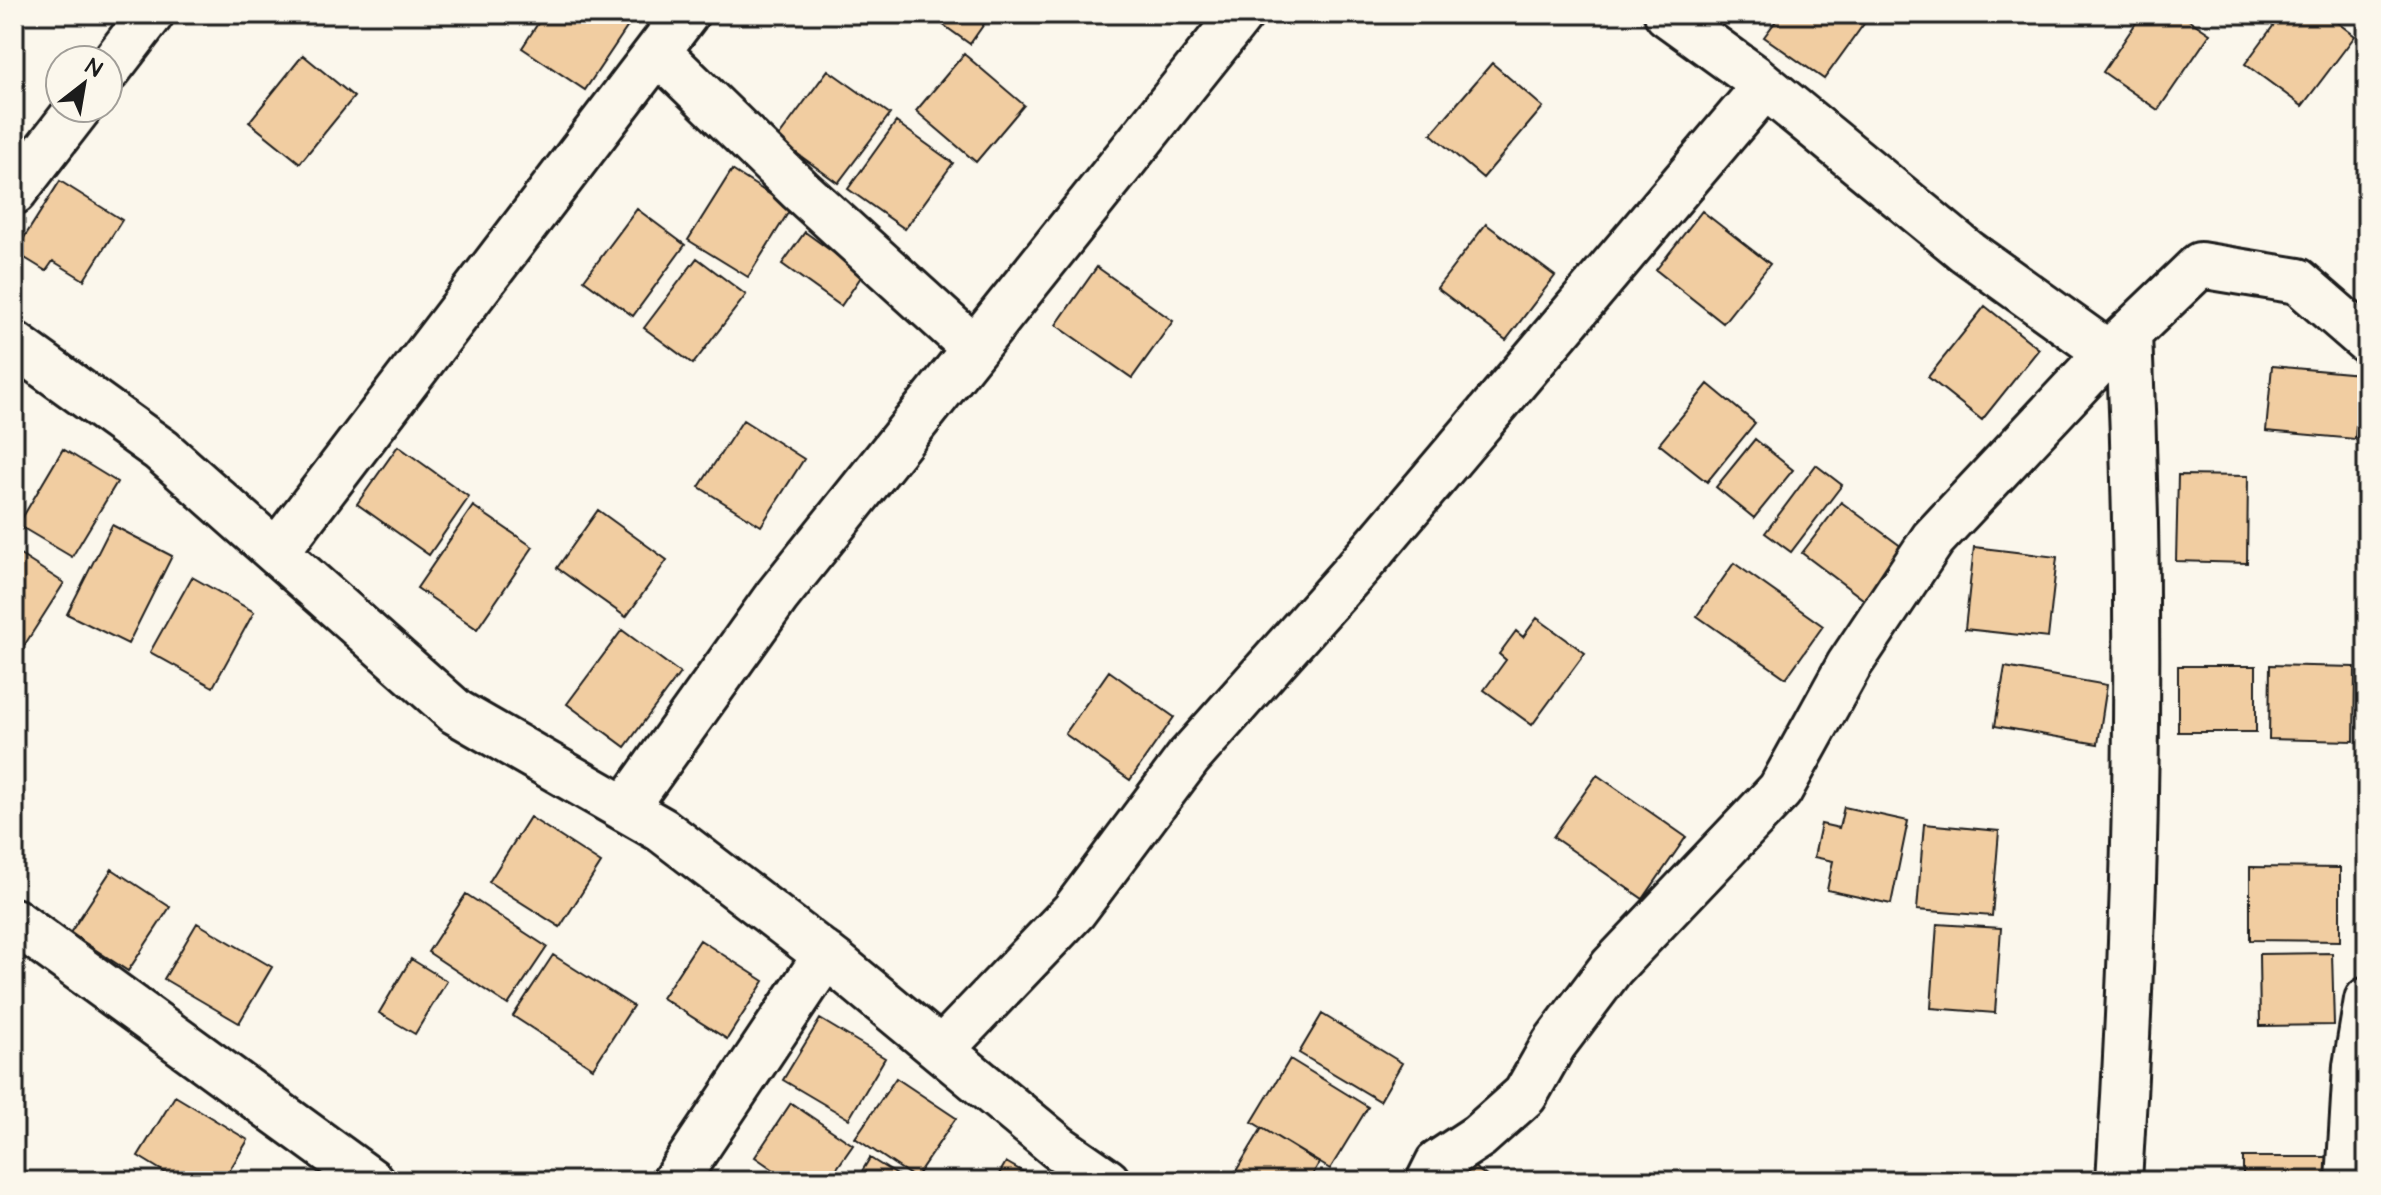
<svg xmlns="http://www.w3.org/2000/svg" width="2381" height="1195" font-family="'Architects Daughter',sans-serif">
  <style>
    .building { fill: #f1cda1; stroke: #1c1c1c; stroke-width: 2 }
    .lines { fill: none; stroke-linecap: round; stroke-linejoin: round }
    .minor-casing { stroke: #1c1c1c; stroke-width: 50 }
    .minor { stroke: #fbf7ec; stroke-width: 44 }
  </style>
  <rect width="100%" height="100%" fill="#fbf7ec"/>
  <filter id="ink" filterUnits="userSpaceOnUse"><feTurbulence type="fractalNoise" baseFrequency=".0125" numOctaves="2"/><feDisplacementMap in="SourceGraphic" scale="16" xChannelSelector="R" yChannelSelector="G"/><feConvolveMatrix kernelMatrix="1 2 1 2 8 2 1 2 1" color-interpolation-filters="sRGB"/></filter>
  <g filter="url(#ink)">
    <!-- building -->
    <path class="building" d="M544,14H610L628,26L585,90L522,48Z
      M949,14H991L970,44L942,24Z
      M1781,14H1871L1824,79L1764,37Z
      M2142,14H2180L2210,34L2158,110L2103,72Z
      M2282,14H2326L2355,36L2302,106L2245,64Z
      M964,54L1024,105L976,162L916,111Z
      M303,55L354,97L300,163L249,122Z
      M1492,63L1543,107L1483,178L1431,134Z
      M828,70L890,114L838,183L777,139Z
      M896,122L953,163L905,229L848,189Z
      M732,170L791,208L748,277L688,240Z
      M60,181L122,220L84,280L53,261L46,271L15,252Z
      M637,209L685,245L633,316L584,280Z
      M1702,211L1770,264L1723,323L1656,270Z
      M1486,224L1555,276L1506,340L1437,288Z
      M805,232L863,274L841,306L782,264Z
      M697,258L746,295L693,364L644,328Z
      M1097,267L1173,321L1132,378L1056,325Z
      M1985,306L2039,349L1982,420L1928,377Z
      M2272,366L2360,374L2355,439L2266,431Z
      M1708,384L1755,423L1707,482L1659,444Z
      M743,420L804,459L761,526L699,487Z
      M1755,439L1793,470L1754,518L1716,487Z
      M398,446L469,497L429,555L357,504Z
      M63,449L117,482L72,557L18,525Z
      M1816,465L1842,485L1791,552L1765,533Z
      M2178,475L2248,476L2247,563L2176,561Z
      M1841,502L1906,550L1867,602L1802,553Z
      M473,506L533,547L477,629L417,588Z
      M598,510L667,560L626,617L557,568Z
      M112,525L172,556L128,644L67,614Z
      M1974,547L2057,557L2048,638L1965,629Z
      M14,551L64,583L22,649L14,644Z
      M1734,563L1823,626L1786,678L1697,616Z
      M192,577L254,612L213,687L150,652Z
      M1537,618L1585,653L1532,725L1484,690L1506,660L1499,654L1516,631L1523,637Z
      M622,630L680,673L625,747L567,704Z
      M2270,665L2355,667L2354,741L2269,739Z
      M2178,666H2256V732H2178Z
      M2005,667L2107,685L2098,744L1995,726Z
      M1109,671L1174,717L1130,780L1065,734Z
      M1597,775L1686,837L1643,899L1553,837Z
      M1844,807L1908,821L1891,904L1827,890L1833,861L1814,857L1821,824L1839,828Z
      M530,817L601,863L560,927L489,882Z
      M1924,824L1999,831L1992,916L1917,910Z
      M2250,867L2340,868V941L2250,940Z
      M112,869L170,907L128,971L70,933Z
      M466,894L547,947L508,1005L428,952Z
      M197,923L272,967L239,1023L164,979Z
      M1937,924L2001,928L1995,1013L1931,1008Z
      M700,940L764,981L727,1039L662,998Z
      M2332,953L2334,1025L2260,1026L2259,954Z
      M553,955L633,1006L593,1068L513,1016Z
      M411,959L447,981L415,1034L379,1013Z
      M1322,1014L1402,1063L1380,1101L1299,1053Z
      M820,1019L885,1058L849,1119L783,1080Z
      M1290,1059L1368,1107L1330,1169L1252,1122Z
      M896,1078L956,1118L915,1178L855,1138Z
      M175,1096L248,1140L223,1181H179L138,1156Z
      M791,1103L853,1145L828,1181H790L755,1157Z
      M1262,1128L1319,1163L1309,1181H1230Z
      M2243,1157H2333V1181H2243Z
      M870,1158L907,1181H856Z
      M1006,1162L1039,1181H995Z
      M1471,1165L1494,1181H1460Z"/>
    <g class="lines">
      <defs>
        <path id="minor" d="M1667,14L1754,77L1966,251L2108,353
          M658,52L800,190L974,348
          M108,70L151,14
          M14,192L79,108
          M14,344L161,450L456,712L662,830L836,963L1058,1147L1107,1181
          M277,551L686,14
          M625,809L777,596L1241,14
          M14,921L371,1181
          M941,1050L1074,911L1189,757L1368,556L1765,86
          M675,1181L826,955
          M1429,1181L1438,1163L1479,1136L1525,1095L1554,1044L1612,967L1780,790L1849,665L1933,539L2097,364L2200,265L2298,281L2367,341
          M2119,1181C2137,900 2142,615 2129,334
          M2349,1181L2356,1066L2367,1000"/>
      </defs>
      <!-- minor casing -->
      <use href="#minor" class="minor-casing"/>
      <!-- minor -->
      <use href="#minor" class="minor"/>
    </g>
  </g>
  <!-- margin -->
  <rect width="2381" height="1195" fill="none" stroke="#fbf7ec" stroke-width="48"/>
  <rect x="24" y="24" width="2333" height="1147" fill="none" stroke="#1c1c1c" stroke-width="3" filter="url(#ink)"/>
  <!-- north arrow -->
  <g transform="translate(84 84) rotate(31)"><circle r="38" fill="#fbf7ec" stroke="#a29f99" stroke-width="2"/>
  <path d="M0-6L14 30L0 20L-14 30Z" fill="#1c1c1c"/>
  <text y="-12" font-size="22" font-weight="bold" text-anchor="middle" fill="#1c1c1c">N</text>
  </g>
</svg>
